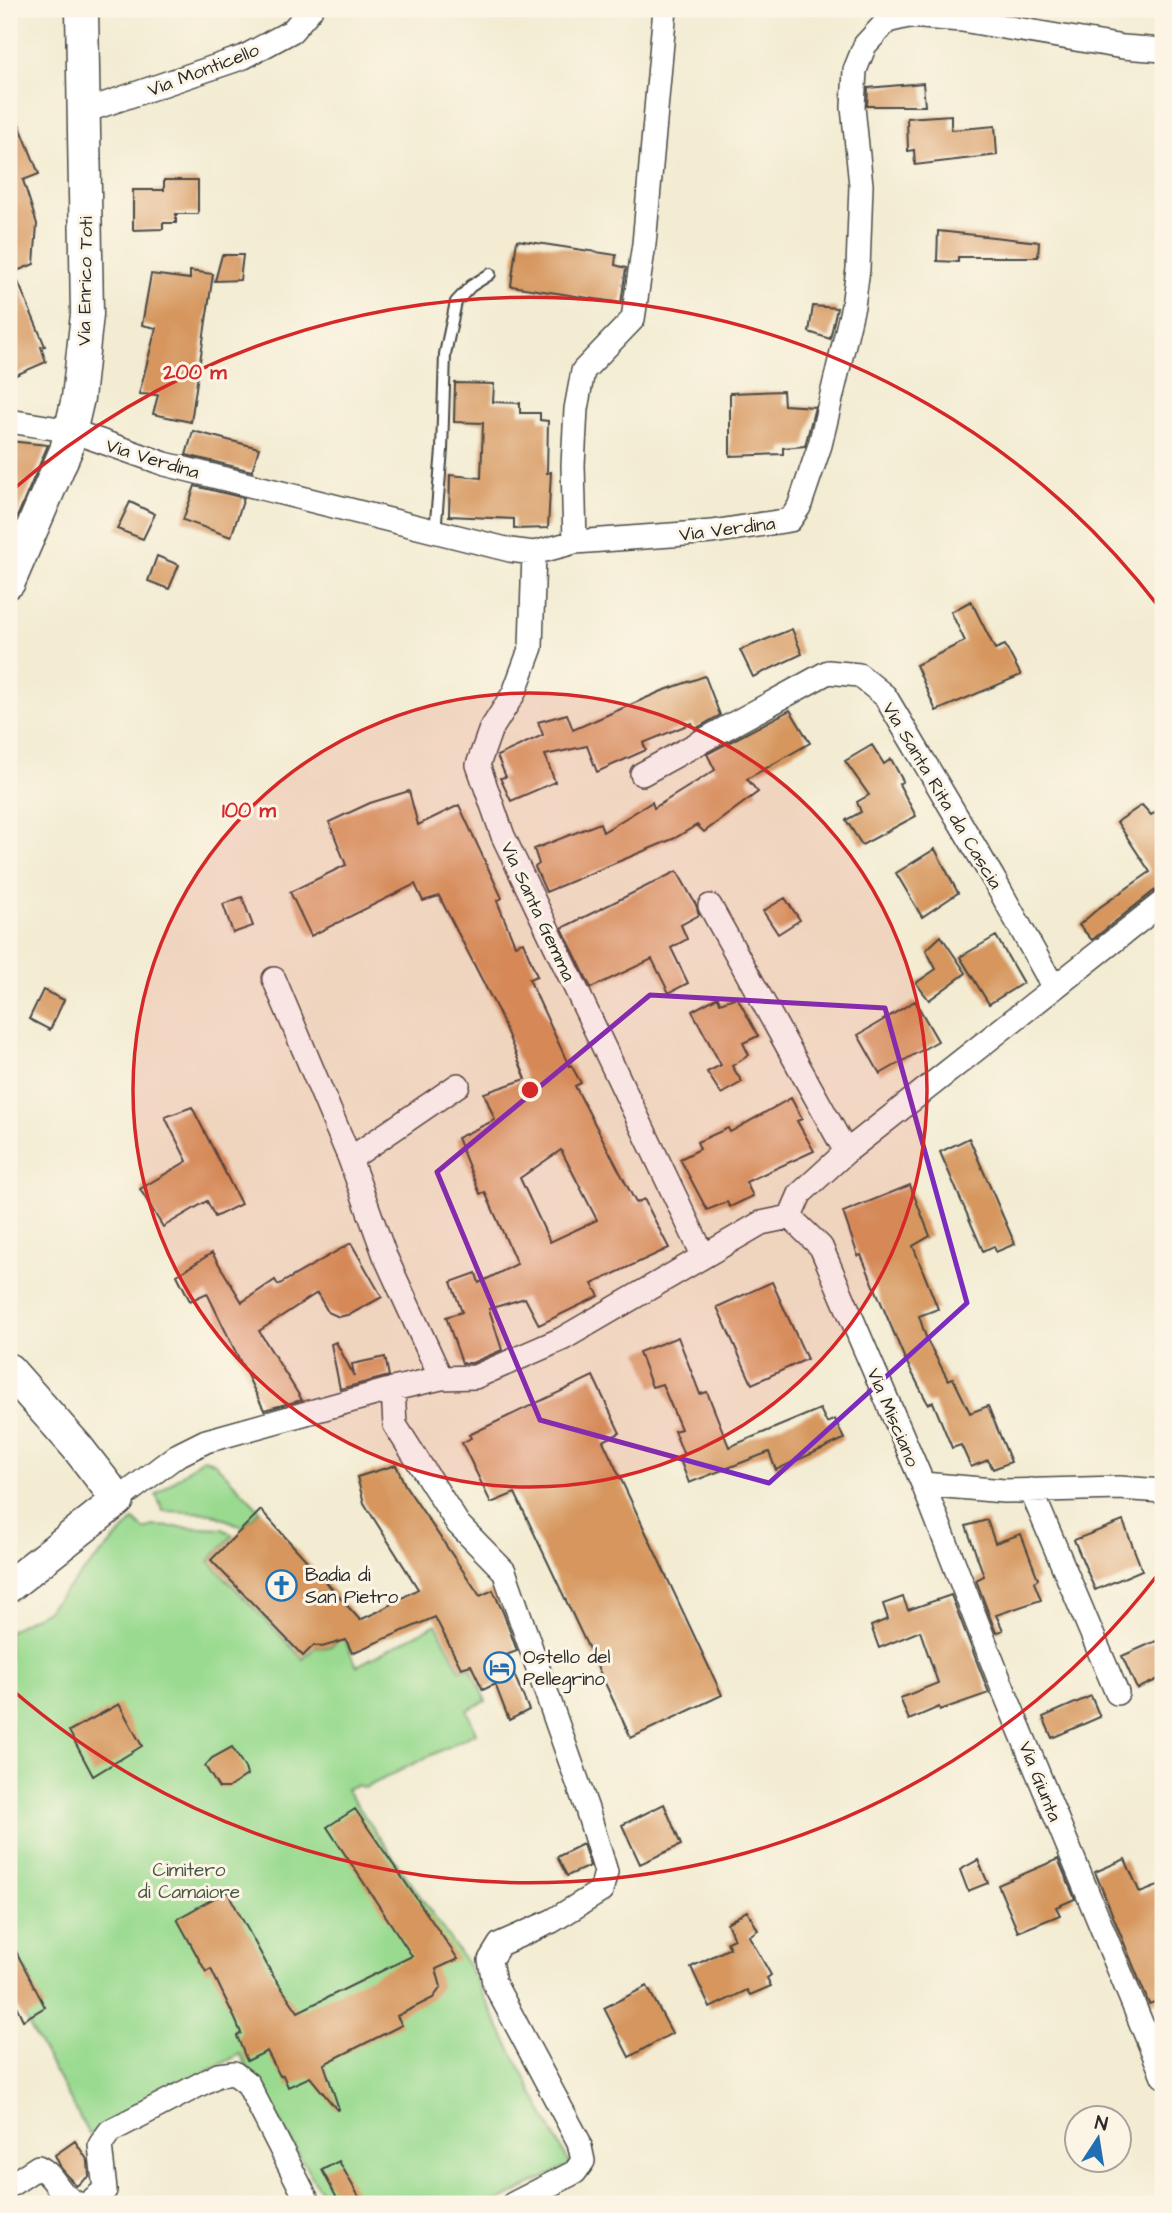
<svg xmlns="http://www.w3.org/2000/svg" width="1172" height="2213" font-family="'Architects Daughter',sans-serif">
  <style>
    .green { fill: #9ada90; stroke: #62825e; stroke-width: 2 }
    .building { fill: #d6965d; fill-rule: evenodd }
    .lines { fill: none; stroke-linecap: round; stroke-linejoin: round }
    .lane-casing { stroke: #494844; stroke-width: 14 }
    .street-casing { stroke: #494844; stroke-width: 26 }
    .secondary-casing { stroke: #494844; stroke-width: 35 }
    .lane { stroke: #fff; stroke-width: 10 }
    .street { stroke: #fff; stroke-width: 23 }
    .secondary { stroke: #fff; stroke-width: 32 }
    .marked { fill: none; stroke: #7b2cbf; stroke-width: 5; stroke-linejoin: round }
    .ring { fill: none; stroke: #d62828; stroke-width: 3.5 }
    .labels { text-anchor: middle; stroke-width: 6; stroke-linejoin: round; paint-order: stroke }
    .street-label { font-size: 19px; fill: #2b2b2b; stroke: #fcf5e5 }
    .poi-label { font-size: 19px; fill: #2b2b2b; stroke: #fcf5e5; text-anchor: start }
    .park-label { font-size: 19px; fill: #475744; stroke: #fcf5e5 }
    .centre { fill: #d62828; stroke: #fcf5e5; stroke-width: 3.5 }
    .ring-label { font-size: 21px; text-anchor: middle; font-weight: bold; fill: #d62828; stroke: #fcf5e5; stroke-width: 6; stroke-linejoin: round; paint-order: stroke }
  </style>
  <rect width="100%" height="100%" fill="#fcf5e5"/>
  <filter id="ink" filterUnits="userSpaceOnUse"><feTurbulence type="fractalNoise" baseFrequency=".0143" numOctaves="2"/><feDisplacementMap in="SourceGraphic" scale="14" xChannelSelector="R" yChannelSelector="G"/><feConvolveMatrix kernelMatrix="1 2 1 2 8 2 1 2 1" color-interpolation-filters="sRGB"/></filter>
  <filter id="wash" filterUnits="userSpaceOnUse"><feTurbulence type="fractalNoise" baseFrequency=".00686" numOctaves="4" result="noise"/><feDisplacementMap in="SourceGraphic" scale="28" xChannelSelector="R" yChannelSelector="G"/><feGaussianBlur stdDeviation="1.57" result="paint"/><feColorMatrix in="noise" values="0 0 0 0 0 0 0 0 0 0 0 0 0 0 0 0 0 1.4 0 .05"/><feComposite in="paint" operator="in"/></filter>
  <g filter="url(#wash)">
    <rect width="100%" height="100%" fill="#f3ecd3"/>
    <!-- green -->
    <path class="green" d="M203,1458L214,1462L260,1510L243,1527L211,1513L163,1511L156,1495Z
      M134,1520L145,1530L153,1526L223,1529L233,1535L209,1561L303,1659L316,1646C327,1651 337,1644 342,1635L357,1666L436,1624L460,1670L470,1667L486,1701L467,1710L476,1733L365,1788L356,1785L346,1789L467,1964L570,2165L493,2204H328L240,2054L89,2134L9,1989V1631L47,1610Z"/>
    <g id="blocks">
      <!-- building -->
      <path class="building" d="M923,83L925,106H867L868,88Z
        M9,99L39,174L23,180L37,224L34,264L14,272L45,346L41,347L46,362L9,378Z
        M951,115V130L995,126L997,155L915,165L914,150L908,151L907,118Z
        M164,180H198V214H176V223H163V229L133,230V190H164Z
        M938,231L1039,242L1038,257H958V262L937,261Z
        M517,240L616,255L615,265L626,268L621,303L511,286Z
        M222,255H243L240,280L215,281Z
        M190,271L213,274L191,422L153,414L158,395L139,394L156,328L142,325L151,274L190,279Z
        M813,306L837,308L830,339L809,332Z
        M455,383L494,384L493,402L520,403V413H540V420L548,421L547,473L551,472L548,528L514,529V519L449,516L450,475L481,478L483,423L454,422Z
        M783,391L784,405L815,407L805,446L783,448V454L730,456V393Z
        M193,431L259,448L252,471L186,455Z
        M9,441L48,445L9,536Z
        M195,486L244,498L231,537L183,520Z
        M130,502L155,514L143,539L117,529Z
        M157,556L179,565L169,589L148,581Z
        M971,601L995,649L1005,645L1021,675L936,711L916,665L965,641L951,612Z
        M792,629L802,654L753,677L740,650Z
        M705,676L720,715L695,729L692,723L643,743L646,750L597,772L587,746L545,755L555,782L511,801L500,778L506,777L497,756L543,735L538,722L567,714L573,730L662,691Z
        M790,710L810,743L747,779L758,792L704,832L697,825L675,838L546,892L535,867L539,864L534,849L600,823L603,832L652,802L654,808L715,770L707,754Z
        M872,745L884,764L891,759L903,781L899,784L916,816L862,845L846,820L861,812L857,802L869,795L845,761Z
        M409,791L418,825L459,805L502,898L497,901L515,945L523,942L537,976L529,979L569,1066L571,1065L581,1083L575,1086L636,1203L644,1199L669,1248L592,1284L599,1296L539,1325L525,1298L489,1309L502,1350L472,1363H462L446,1317L462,1312L451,1282L476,1273L479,1283L517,1264L485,1192L480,1194L457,1138L495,1120L484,1093L526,1079L499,1013L439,896L423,901L415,884L311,936L290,892L346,865L329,822L370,803ZM561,1150L597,1220L550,1242L520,1178Z
        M1142,805L1151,815L1163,808V888L1154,891L1092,940L1079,925L1100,907L1150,872L1117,822Z
        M935,849L958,893L922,917L896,873Z
        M677,871L696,905L699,915L681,925L687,939L671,948L688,983L669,993L652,959L591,988L562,928Z
        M242,897L253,926L233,933L223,904Z
        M785,898L800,920L778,934L763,911Z
        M941,936L966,973L929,1000L916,983L936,969L926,950Z
        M996,936L1023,983L989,1004L960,957Z
        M43,990L64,1000L50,1030L29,1019Z
        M718,997L720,1003L737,997L758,1036L743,1043L749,1055L732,1066L742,1082L721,1094L707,1072L721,1065L692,1011Z
        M915,1001L938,1041L880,1074L858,1035Z
        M791,1098L802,1119L797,1121L814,1151L746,1182L753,1196L730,1207L727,1202L707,1210L680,1159L700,1149L697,1142L728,1128L730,1132Z
        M192,1107L241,1204L215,1217L207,1201L163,1227L140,1189L187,1161L165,1117Z
        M969,1138L1015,1244L996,1252L994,1246L983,1251L940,1152Z
        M910,1185L930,1236L913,1246L938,1309L919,1316L927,1340L948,1380L953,1378L970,1413L988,1406L1011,1462L993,1469L988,1460L971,1467L961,1445L952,1448L933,1402L928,1404L904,1357L861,1255L858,1256L843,1212Z
        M351,1243L382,1297L351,1314L339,1317L328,1312L317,1293L259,1331L302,1400L264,1410L207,1293L190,1301L177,1275L212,1253L242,1302L275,1280L278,1285Z
        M772,1282L807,1359L752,1384L717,1307Z
        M678,1337L700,1394L707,1392L729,1447L820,1409L827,1423L835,1419L844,1439L776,1470L769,1452L689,1483L679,1457L684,1455L674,1431L681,1429L662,1384L652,1387L639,1352Z
        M336,1342L354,1376L352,1364L385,1357L389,1376L340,1389L331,1344Z
        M593,1376L620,1433L603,1441L722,1695L631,1738L515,1493L491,1503L462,1443L471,1438L469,1435Z
        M396,1465L405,1485L480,1596L493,1590L503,1612L517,1651L506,1655L529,1710L509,1720L495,1684L483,1690L471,1665L461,1668L435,1617L352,1653L346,1640L322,1647L314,1645L303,1656L211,1560L261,1510L360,1620L377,1612L418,1589L364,1503L357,1477Z
        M987,1520L995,1543L1021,1534L1038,1579L1034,1582L1041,1600L996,1615L1003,1630L996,1633L976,1580L984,1576L966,1526Z
        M1123,1521L1142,1570L1095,1590L1074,1540Z
        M951,1595L989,1693L940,1710L939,1707L909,1720L900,1698L938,1683L920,1631L879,1648L871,1626L888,1619L883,1604L903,1597L908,1610Z
        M1163,1638V1677L1137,1689L1122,1656Z
        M1091,1696L1100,1717L1052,1738L1043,1717Z
        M119,1704L142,1746L93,1776L69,1731Z
        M232,1747L245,1768L247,1775L228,1788H219L205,1766L212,1758Z
        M664,1804L681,1845L640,1864L622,1825Z
        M355,1809L458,1959L436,1969L441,1987L433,1998L397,2016L402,2025L324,2064L339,2109L337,2110L310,2077L288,2087L283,2075L280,2076L267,2051L247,2061L237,2036L241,2033L236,2021L211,1969L206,1972L177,1919L227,1891L272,1974L298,2012L412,1956L327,1827Z
        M583,1844L590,1866L567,1876L557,1857Z
        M1058,1859L1075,1899L1056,1907L1060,1915L1018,1932L998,1885Z
        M1125,1859L1140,1893L1163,1884V1999L1149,2004L1095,1872Z
        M978,1860L988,1883L968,1891L960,1870Z
        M747,1911L758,1930L749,1936L771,1975L767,1978L771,1986L750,1995L747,1990L710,2008L691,1967L730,1948L727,1942L734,1939L727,1923Z
        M9,1938L45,2007L23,2020L9,1991Z
        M647,1986L672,2033L629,2057L604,2008Z
        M75,2141L88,2161L89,2176L76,2186L61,2168L55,2155Z
        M339,2161L363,2204H340L322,2170Z"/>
    </g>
  </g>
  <g filter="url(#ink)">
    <use href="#blocks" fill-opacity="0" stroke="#494844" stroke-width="2"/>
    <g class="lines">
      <defs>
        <path id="lane" d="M435,533L442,450L445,354L456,302L471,286L490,274"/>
        <path id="street" d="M85,111L244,57L292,31L311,9
          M9,421L72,431L165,464L510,550L534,553L575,542L712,532L790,520L799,507L820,445L853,306L858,269L861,185L853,107L855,70L865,45L887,21L908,16L962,20L1123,47L1163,50
          M575,542L573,465L576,409L583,371L633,319L644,244L665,9
          M534,553L531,647L514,693L490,731L478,765L503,836L703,1255
          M642,774L828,672L859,675L885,696L993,878L1054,988
          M710,906L846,1152
          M274,979L350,1159L385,1256L441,1378
          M350,1159L458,1085
          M790,1217L821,1247L923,1484L1003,1689L1163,2076
          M393,1389L395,1425L458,1524L504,1571L587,1809L606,1872L601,1891L552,1921L500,1944L490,1960L494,1983L579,2142L583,2161L575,2172L513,2204
          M923,1484L1004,1491L1119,1488L1163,1491
          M1031,1490L1117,1693
          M118,1500L176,1456L206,1441L393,1389L441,1378L475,1377L562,1339L761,1223L790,1217L800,1194L846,1152L1163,902
          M9,2186L38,2167C56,2175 56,2194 78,2204
          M87,2204L105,2190L100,2145L110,2131L218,2075L234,2073L248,2084L309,2204"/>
        <path id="secondary" d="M9,582L66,450L78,398L87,314L82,9
          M9,1370L77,1447L118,1500L9,1586"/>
      </defs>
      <!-- lane casing -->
      <use href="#lane" class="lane-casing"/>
      <!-- street casing -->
      <use href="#street" class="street-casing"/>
      <!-- secondary casing -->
      <use href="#secondary" class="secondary-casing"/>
      <!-- lane -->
      <use href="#lane" class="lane"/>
      <!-- street -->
      <use href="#street" class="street"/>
      <!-- secondary -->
      <use href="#secondary" class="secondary"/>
    </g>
  </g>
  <!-- marked area -->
  <path class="marked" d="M650,995L885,1008L967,1303L769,1483L540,1420L437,1172Z"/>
  <!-- distance rings -->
  <circle cx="530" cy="1090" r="397" fill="#d62828" fill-opacity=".12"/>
  <g class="ring">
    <circle cx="530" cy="1090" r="397"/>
    <path d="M1159 1573A793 793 0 0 1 10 1688M10 492A793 793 0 0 1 1159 607"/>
  </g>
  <!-- icons -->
  <defs>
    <symbol id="church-ring" viewBox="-11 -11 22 22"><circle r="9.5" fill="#fcf5e5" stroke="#1f6fb2" stroke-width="1.5"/><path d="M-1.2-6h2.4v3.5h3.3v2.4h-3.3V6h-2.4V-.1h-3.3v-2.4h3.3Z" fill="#1f6fb2"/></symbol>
    <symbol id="hotel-ring" viewBox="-11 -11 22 22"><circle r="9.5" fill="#fcf5e5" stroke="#1f6fb2" stroke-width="1.5"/><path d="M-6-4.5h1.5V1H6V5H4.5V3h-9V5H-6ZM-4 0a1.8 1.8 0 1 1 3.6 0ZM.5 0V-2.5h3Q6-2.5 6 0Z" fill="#1f6fb2"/></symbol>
  </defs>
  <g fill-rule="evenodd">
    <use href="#church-ring" x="264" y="1568" width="35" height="35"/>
    <use href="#hotel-ring" x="482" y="1650" width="35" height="35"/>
  </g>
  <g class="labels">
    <!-- street labels -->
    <g class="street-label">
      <text transform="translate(203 69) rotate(-21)" y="7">Via Monticello</text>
      <text transform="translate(84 281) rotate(-89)" y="7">Via Enrico Toti</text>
      <text transform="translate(153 458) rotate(17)" y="7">Via Verdina</text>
      <text transform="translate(727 528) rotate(-7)" y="7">Via Verdina</text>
      <text transform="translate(943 795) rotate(59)" y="7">Via Santa Rita da Cascia</text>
      <text transform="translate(539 911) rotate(65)" y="7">Via Santa Gemma</text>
      <text transform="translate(894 1417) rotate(67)" y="7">Via Misciano</text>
      <text transform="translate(1041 1781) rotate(68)" y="7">Via Giunta</text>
    </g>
    <!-- poi labels -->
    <g class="poi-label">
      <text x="305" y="1581">Badia di<tspan x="305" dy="22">San Pietro</tspan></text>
      <text x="523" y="1663">Ostello del<tspan x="523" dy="22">Pellegrino</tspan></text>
    </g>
    <!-- park labels -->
    <g class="park-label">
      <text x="189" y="1876">Cimitero<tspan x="189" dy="22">di Camaiore</tspan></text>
    </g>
  </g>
  <circle cx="530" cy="1090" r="10" class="centre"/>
  <g class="ring-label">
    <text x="195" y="379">200 m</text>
    <text x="249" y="817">100 m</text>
  </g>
  <!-- margin -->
  <rect width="1172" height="2213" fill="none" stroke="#fcf5e5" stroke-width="35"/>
  <!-- north arrow -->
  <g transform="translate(1098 2139) rotate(12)"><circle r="33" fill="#fcf5e5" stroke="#a8a49b" stroke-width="2"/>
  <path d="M0-5L12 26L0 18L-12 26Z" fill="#1f6fb2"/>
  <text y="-10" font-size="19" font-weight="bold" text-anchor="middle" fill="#2b2b2b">N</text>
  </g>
</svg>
